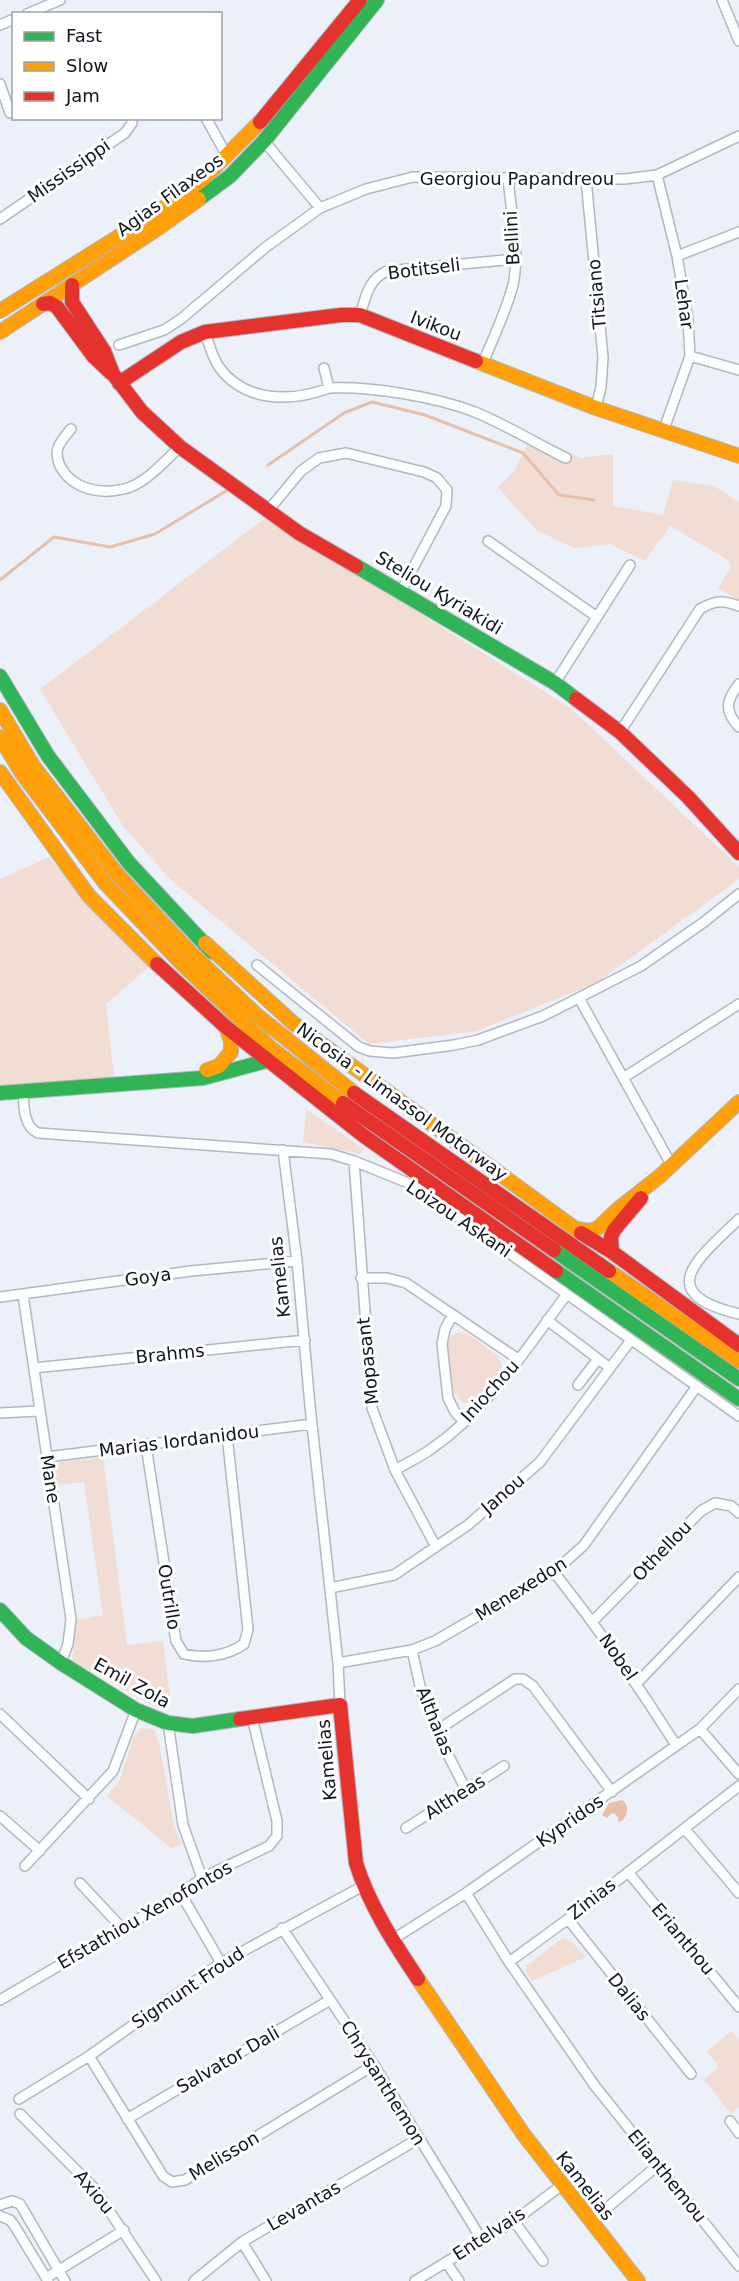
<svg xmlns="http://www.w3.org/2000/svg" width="739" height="2281" font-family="'DejaVu Sans',sans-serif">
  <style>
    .green { fill: #f1ddd4 }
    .water { fill: #e7c0ab }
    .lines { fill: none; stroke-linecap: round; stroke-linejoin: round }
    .stream { stroke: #e7c0ab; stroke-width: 3 }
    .street-casing { stroke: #b2b7c1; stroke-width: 12 }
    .fast-casing { stroke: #b2b7c1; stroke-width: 16 }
    .slow-casing { stroke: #b2b7c1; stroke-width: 16 }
    .jam-casing { stroke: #b2b7c1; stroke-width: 16 }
    .street { stroke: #fcfdfe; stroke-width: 9 }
    .fast { stroke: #30b455; stroke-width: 14 }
    .slow { stroke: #ff9f0a; stroke-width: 14 }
    .jam { stroke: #e5322d; stroke-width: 14 }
    .labels { text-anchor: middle; stroke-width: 6; stroke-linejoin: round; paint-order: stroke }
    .street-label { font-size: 18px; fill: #0f1520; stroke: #fff }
  </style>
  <rect width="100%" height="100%" fill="#ecf0f8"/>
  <!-- green -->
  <path class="green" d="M532,435L581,458L613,454V506L663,515L673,480L714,486L739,502V600L718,588L731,567L728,560L670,526L645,561L610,544L574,548L536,530L498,487L514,471Z
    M267,517L572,709L739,867V879L596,983L477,1031L369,1044L170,879L123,826L40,689Z
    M49,857L149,967L106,1004L114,1077L0,1085V879Z
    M306,1109L364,1149L360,1154L303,1142Z
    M465,1332L498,1356L502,1367L496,1380L475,1403H463L453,1391L447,1347L452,1334Z
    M103,1457L127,1645L163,1641L170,1696L159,1709L72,1661L76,1620L103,1615L84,1482L57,1485L55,1469L61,1462Z
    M141,1728L154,1730L159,1742L174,1826L182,1844L171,1848L107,1796L120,1780L134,1735Z
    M563,1938L573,1943L586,1957L532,1981L526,1972L527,1965Z
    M732,2031L739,2040V2107L731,2114L704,2080L719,2067L707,2051Z"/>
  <!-- water -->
  <path class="water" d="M622,1800C630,1806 628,1814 622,1821L618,1822V1817L615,1814L612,1813L607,1818L602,1815L609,1803Z"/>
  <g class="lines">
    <!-- stream -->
    <path class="stream" d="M268,465L344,413L372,402L425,415L523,453L559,495L594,500
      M0,580L54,537L110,547L155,534L226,491"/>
    <defs>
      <path id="street" d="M722,0L739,41
        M27,14L60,0
        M0,25L14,19
        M0,84L10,113
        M206,118L227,156
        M264,141L320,208
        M657,175L677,256L688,320L690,356L663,432
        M586,179L603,357L601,387L596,408
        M0,219L125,133L132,123V118
        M677,256L739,232
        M360,315C366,296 368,280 387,271L515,259
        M205,332C209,344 212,357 219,367C245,403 292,402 329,388L324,368
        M119,345L164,330L181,319L266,247L320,208L366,189L413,177L625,179L657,175L739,136
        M690,356L739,370
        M483,363C493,338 506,312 513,285C520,252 511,212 508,178
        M329,388C371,386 436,397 475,412C506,425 536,443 566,458
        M71,429C67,434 60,441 58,448C56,453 58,461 60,466C72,489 100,495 124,489C146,484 164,461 180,447
        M267,512L301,471L319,458L346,453L424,472L437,478L447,490L446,506L401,591
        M488,541L597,617
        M555,683L630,565
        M739,684C726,700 724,711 739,727
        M620,732L700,609C716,600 722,600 739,606
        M257,965L359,1047L370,1051L393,1053L454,1045L478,1040L543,1016L641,966L704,922L739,894
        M579,998L672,1166
        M623,1078L739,1004
        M23,1091C24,1106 23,1126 38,1133L331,1154L354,1161L413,1185L739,1416
        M283,1150L297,1261L310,1406L338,1663L340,1705
        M354,1161L372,1408L395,1470L436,1547
        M739,1219C699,1258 651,1293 739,1314
        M361,1278H387L406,1283L518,1359
        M23,1295L71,1619L68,1644L61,1663
        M0,1297L191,1271L297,1261
        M452,1316L445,1329L442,1344L448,1398L455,1412L464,1422
        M547,1320L610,1368
        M34,1368L305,1340
        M578,1385L598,1359
        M0,1413L39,1411
        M146,1445L176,1641L184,1654C204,1659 227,1656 244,1644L248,1629L227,1435
        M47,1457L312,1424
        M395,1470C407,1463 420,1457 431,1449C488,1410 526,1349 567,1294
        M554,1572C598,1628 638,1685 676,1745
        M330,1588L394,1575L468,1525L540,1462L631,1340
        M593,1621L701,1511L715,1503L731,1506L739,1513
        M412,1650L420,1686L436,1731L466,1790
        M338,1663L412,1650L435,1641L554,1572L584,1545L697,1386
        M637,1683L739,1577
        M0,1714L89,1799
        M168,1723L183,1825L202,1878
        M700,1729L739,1774
        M436,1731L515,1679H523L533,1686L612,1792
        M0,1816L40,1851
        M406,1828L504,1766
        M685,1829L739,1893
        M25,1866L113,1771L136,1710
        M628,1872L739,2007
        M80,1883L122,1928
        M466,1893L509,1962L568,1919L739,1786
        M181,1894L221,1963
        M568,1919L691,2074
        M282,1928L374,2065L482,2240
        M392,1940L466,1893L700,1729L739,1689
        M509,1962L595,2086L739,2266
        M0,2000L181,1894L202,1878L269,1846L277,1836V1821L252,1717
        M89,2056L163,2176L172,2182L185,2180L374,2065
        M19,2099L89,2056L221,1963L363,1886
        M20,2114L94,2188L156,2281
        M127,2119L330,2000
        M730,2121L739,2133
        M0,2205L12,2201L20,2204L65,2281
        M0,2216L10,2220L14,2225L48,2281
        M514,2221L543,2261
        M590,2222L657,2166
        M242,2242L266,2281
        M446,2262L459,2281
        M46,2278L124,2230
        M194,2281L242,2242L418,2139
        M415,2281L514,2221L562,2185"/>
      <path id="fast" d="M199,199L230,176L264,141L377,0
        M356,566L555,683L576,699
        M0,676L48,756L129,863L212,952
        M0,1093L203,1078L266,1061
        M554,1250L739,1379
        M556,1271L739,1399
        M0,1610L26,1638L61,1663L136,1710L168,1723L193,1726L240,1719"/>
      <path id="slow" d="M0,311L161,210L202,180L260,122
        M0,332L157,229L199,199
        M476,361L596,408L739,456
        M0,710L34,767L117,874L190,952L258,1016L354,1093
        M0,737L23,775L105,883L180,962L271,1048L343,1103
        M0,772L89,896L157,964
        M205,943L293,1023L581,1233
        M207,1070L219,1066L231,1052V1041L226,1027
        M577,1229L590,1231L598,1228L618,1209L660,1176L739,1102
        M609,1271L739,1361
        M418,1979L524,2135L638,2281"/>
      <path id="jam" d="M260,122L360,0
        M72,285V302L104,351L113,374L142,412L180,447L299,533L356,566
        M43,304L50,303L57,307L94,357L111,373
        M119,383L181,342L205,332L341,315H360L476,361
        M576,699L620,732L688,797L739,853
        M157,964L226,1027L364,1136L556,1271
        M354,1093L609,1271
        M343,1103L554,1250
        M581,1233L612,1252L739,1345
        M612,1252L611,1237L614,1230L641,1198
        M240,1719L340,1705L356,1863C369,1905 394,1943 418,1979"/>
    </defs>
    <!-- street casing -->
    <use href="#street" class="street-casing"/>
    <!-- fast casing -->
    <use href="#fast" class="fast-casing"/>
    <!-- slow casing -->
    <use href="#slow" class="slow-casing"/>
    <!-- jam casing -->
    <use href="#jam" class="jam-casing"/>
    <!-- street -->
    <use href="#street" class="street"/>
    <!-- fast -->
    <use href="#fast" class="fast"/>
    <!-- slow -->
    <use href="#slow" class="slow"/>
    <!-- jam -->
    <use href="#jam" class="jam"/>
  </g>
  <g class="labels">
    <!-- street labels -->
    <g class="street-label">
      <text transform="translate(69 171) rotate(-35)" y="6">Mississippi</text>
      <text x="517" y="185">Georgiou Papandreou</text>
      <text transform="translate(170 195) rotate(-36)" y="6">Agias Filaxeos</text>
      <text transform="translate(512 238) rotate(-93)" y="6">Bellini</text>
      <text transform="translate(424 269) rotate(-7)" y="6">Botitseli</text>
      <text transform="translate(597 294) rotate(-95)" y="6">Titsiano</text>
      <text transform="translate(684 304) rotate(82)" y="6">Lehar</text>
      <text transform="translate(436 326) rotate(21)" y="6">Ivikou</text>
      <text transform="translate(439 593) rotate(31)" y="6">Steliou Kyriakidi</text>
      <text transform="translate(402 1102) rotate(36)" y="6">Nicosia - Limassol Motorway</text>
      <text transform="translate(459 1219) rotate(34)" y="6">Loizou Askani</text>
      <text transform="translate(148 1277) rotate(-8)" y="6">Goya</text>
      <text transform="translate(280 1277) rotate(-96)" y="6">Kamelias</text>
      <text transform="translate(170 1354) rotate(-6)" y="6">Brahms</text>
      <text transform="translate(368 1361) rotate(-96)" y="6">Mopasant</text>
      <text transform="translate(490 1391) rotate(-48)" y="6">Iniochou</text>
      <text transform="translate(179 1441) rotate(-7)" y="6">Marias Iordanidou</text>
      <text transform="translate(50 1479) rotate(81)" y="6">Mane</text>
      <text transform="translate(503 1494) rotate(-41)" y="6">Janou</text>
      <text transform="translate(662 1551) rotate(-46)" y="6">Othellou</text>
      <text transform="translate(521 1589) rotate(-32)" y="6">Menexedon</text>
      <text transform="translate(169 1597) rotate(81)" y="6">Outrillo</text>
      <text transform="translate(618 1657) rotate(55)" y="6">Nobel</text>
      <text transform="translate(132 1683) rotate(29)" y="6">Emil Zola</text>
      <text transform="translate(435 1721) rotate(68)" y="6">Althaias</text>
      <text transform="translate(327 1760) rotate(-95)" y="6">Kamelias</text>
      <text transform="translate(455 1797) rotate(-32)" y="6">Altheas</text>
      <text transform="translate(570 1821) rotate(-35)" y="6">Kypridos</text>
      <text transform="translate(592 1899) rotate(-38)" y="6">Zinias</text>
      <text transform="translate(145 1915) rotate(-30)" y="6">Efstathiou Xenofontos</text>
      <text transform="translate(683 1939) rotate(50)" y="6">Erianthou</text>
      <text transform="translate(188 1988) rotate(-34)" y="6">Sigmunt Froud</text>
      <text transform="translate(629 1997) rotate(51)" y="6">Dalias</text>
      <text transform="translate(228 2060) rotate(-30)" y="6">Salvator Dali</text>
      <text transform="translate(383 2083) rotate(58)" y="6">Chrysanthemon</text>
      <text transform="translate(224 2156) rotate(-31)" y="6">Melisson</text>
      <text transform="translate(667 2176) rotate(51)" y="6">Elianthemou</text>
      <text transform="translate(585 2186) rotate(52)" y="6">Kamelias</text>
      <text transform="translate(94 2192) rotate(50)" y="6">Axiou</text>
      <text transform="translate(304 2206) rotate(-30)" y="6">Levantas</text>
      <text transform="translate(489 2234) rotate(-33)" y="6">Entelvais</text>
    </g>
  </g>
  <!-- legend -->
  <rect x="12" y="12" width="210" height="108" fill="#ffffff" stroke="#9fa1a6" stroke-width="1.5"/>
  <rect x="24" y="32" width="30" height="9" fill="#30b455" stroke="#9fa1a6" stroke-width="1.5"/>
  <text x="66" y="42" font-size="18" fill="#0f1520">Fast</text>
  <rect x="24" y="62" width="30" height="9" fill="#ff9f0a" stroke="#9fa1a6" stroke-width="1.5"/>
  <text x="66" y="72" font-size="18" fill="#0f1520">Slow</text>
  <rect x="24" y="92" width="30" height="9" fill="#e5322d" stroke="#9fa1a6" stroke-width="1.5"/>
  <text x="66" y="102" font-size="18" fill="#0f1520">Jam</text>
</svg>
